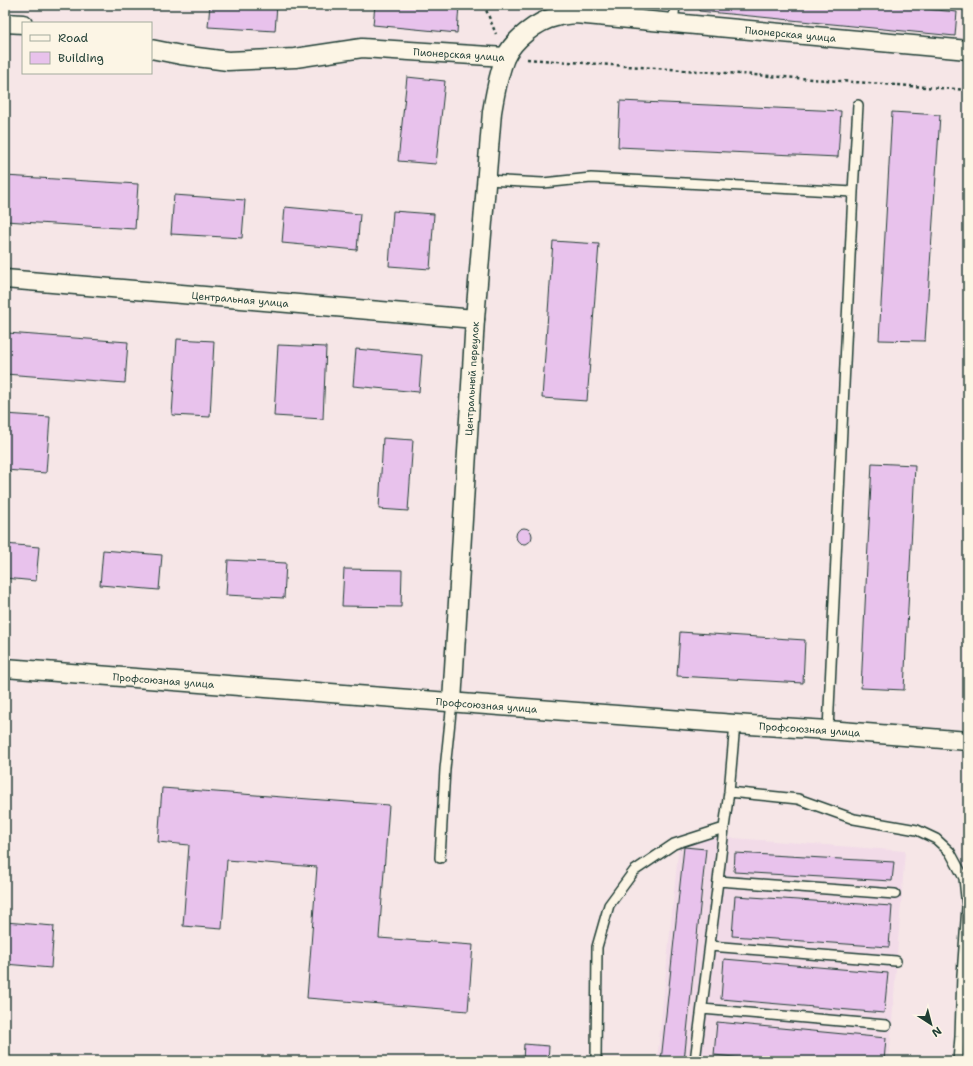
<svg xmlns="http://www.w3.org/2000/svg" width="973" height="1066" font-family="'Shantell Sans',sans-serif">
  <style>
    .built { fill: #f2dbe8 }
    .building { fill: #e8c2ec; stroke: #1f3d34 }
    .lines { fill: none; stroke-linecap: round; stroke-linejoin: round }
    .service-casing { stroke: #1f3d34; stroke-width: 12 }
    .minor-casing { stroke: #1f3d34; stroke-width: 21 }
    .path { stroke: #1f3d34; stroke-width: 2.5; stroke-dasharray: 3 3; stroke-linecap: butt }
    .service { stroke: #fcf5e5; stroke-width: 9 }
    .minor { stroke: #fcf5e5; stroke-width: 18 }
    .labels { text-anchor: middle; stroke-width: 4; stroke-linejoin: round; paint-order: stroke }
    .street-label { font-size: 10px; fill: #1f3d34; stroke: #fcf5e5 }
  </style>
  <rect width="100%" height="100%" fill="#f6e6e7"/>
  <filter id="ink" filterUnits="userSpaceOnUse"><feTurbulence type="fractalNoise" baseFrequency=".025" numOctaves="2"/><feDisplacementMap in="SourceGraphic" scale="8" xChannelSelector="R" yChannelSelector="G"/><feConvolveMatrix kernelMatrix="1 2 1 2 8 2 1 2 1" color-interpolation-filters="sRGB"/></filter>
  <g filter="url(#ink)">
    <!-- built -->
    <path class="built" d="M680,834L905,851L889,1061H657Z"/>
    <!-- building -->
    <path class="building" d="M210,5H277L275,31L208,27Z
      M375,5H459L457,33L373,25Z
      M699,5H883L957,12L955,36L699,11Z
      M407,77L445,81L436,164L398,161Z
      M620,101L841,111L838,157L618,147Z
      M892,112L940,115L925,341L879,340Z
      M5,176L138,184L135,229L5,221Z
      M174,195L245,200L242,238L171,234Z
      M285,207L360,214L357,250L282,243Z
      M393,211L434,214L430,269L389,266Z
      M553,241L599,244L587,401L542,398Z
      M7,333L128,342L125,383L5,374V352Z
      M177,339L214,341L210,417L172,415Z
      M278,345L326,347L323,419L274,416Z
      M356,349L422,355L419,392L353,386Z
      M5,414L50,417L46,473L5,470Z
      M383,438L413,440L408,511L379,509Z
      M872,463L915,465L904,690L861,688Z
      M516 536a8 8 0 1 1 16 0a8 8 0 1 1-16 0Z
      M5,544L39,547L36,581L5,578Z
      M103,550L162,555L159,590L100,585Z
      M228,560L286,563L284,598L226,595Z
      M344,569L402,570L401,607L342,606Z
      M680,632L805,640L803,683L677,676Z
      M162,788L389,805L379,938L473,945L468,1011L307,998L317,867L227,860L222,929L183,926L189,845L158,842Z
      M684,847L706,849L684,1061H661Z
      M735,853L894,862L892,881L734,872Z
      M735,896L892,906L889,947L732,936Z
      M5,922L54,926L51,968L5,964Z
      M724,959L888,973L884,1013L721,999Z
      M717,1022L886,1038L884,1061H774L714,1055Z
      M524,1044L549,1046L548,1061H523Z"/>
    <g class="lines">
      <defs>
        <path id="service" d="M673,23L675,5
          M486,180L543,183L591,178L853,192
          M828,730L853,192L858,105
          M729,792L798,799L854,819L917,830L936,839L950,852L964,878L967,907L962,975L960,1037L958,1061
          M440,858L445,769L452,702
          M718,881L895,894
          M710,946L896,961
          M702,1009L886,1025
          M596,1061L597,947L609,905L634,871L674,844L724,828
          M695,1061L718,881L724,828L729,792L735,724"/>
        <g id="minor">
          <path d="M5,23L23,24"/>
          <path id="s1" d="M151,49L181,55L228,61L295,58L362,48L505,57"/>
          <path id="s2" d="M5,279L475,319"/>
          <path id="s3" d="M5,668L735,724L828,730L968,741"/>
          <path id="s4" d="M452,702L475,319L492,112C495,94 498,75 505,58C513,40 537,21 556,17C562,15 569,15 575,14L968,50"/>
        </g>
      </defs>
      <!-- service casing -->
      <use href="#service" class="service-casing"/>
      <!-- minor casing -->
      <use href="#minor" class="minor-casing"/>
      <!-- path -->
      <path class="path" d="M484,5L496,34
        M527,59L968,90"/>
      <!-- service -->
      <use href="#service" class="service"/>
      <!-- minor -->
      <use href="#minor" class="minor"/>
    </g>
  </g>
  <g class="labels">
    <!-- street labels -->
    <g class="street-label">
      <text dy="4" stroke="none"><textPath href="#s4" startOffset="950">Пионерская улица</textPath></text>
      <text dy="4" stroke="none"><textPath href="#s1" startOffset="310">Пионерская улица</textPath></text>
      <text dy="4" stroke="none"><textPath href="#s2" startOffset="236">Центральная улица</textPath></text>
      <text dy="4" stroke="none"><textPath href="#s4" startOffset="324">Центральный переулок</textPath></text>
      <text dy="4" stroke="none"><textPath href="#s3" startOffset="159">Профсоюзная улица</textPath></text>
      <text dy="4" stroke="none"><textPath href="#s3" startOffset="483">Профсоюзная улица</textPath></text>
      <text dy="4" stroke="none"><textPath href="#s3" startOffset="807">Профсоюзная улица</textPath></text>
    </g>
  </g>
  <!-- margin -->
  <rect width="973" height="1066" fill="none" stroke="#fcf5e5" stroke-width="20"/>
  <rect x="10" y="10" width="953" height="1046" fill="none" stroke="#1f3d34" stroke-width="1.5" filter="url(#ink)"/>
  <!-- legend -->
  <rect x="22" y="22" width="130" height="52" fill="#fcf5e5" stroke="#a4ab9e"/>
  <rect x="30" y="35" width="20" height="6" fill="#fcf5e5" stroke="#a4ab9e"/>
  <text x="58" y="42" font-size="12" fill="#1f3d34">Road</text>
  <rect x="30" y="52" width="20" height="12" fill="#e8c2ec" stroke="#a4ab9e"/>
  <text x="58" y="62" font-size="12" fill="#1f3d34">Building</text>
  <!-- north arrow -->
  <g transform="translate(931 1024) rotate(144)" stroke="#fcf5e5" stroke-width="3" paint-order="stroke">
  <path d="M0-3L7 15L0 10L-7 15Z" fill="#1f3d34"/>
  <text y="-6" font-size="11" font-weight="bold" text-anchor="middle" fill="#1f3d34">N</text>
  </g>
</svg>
